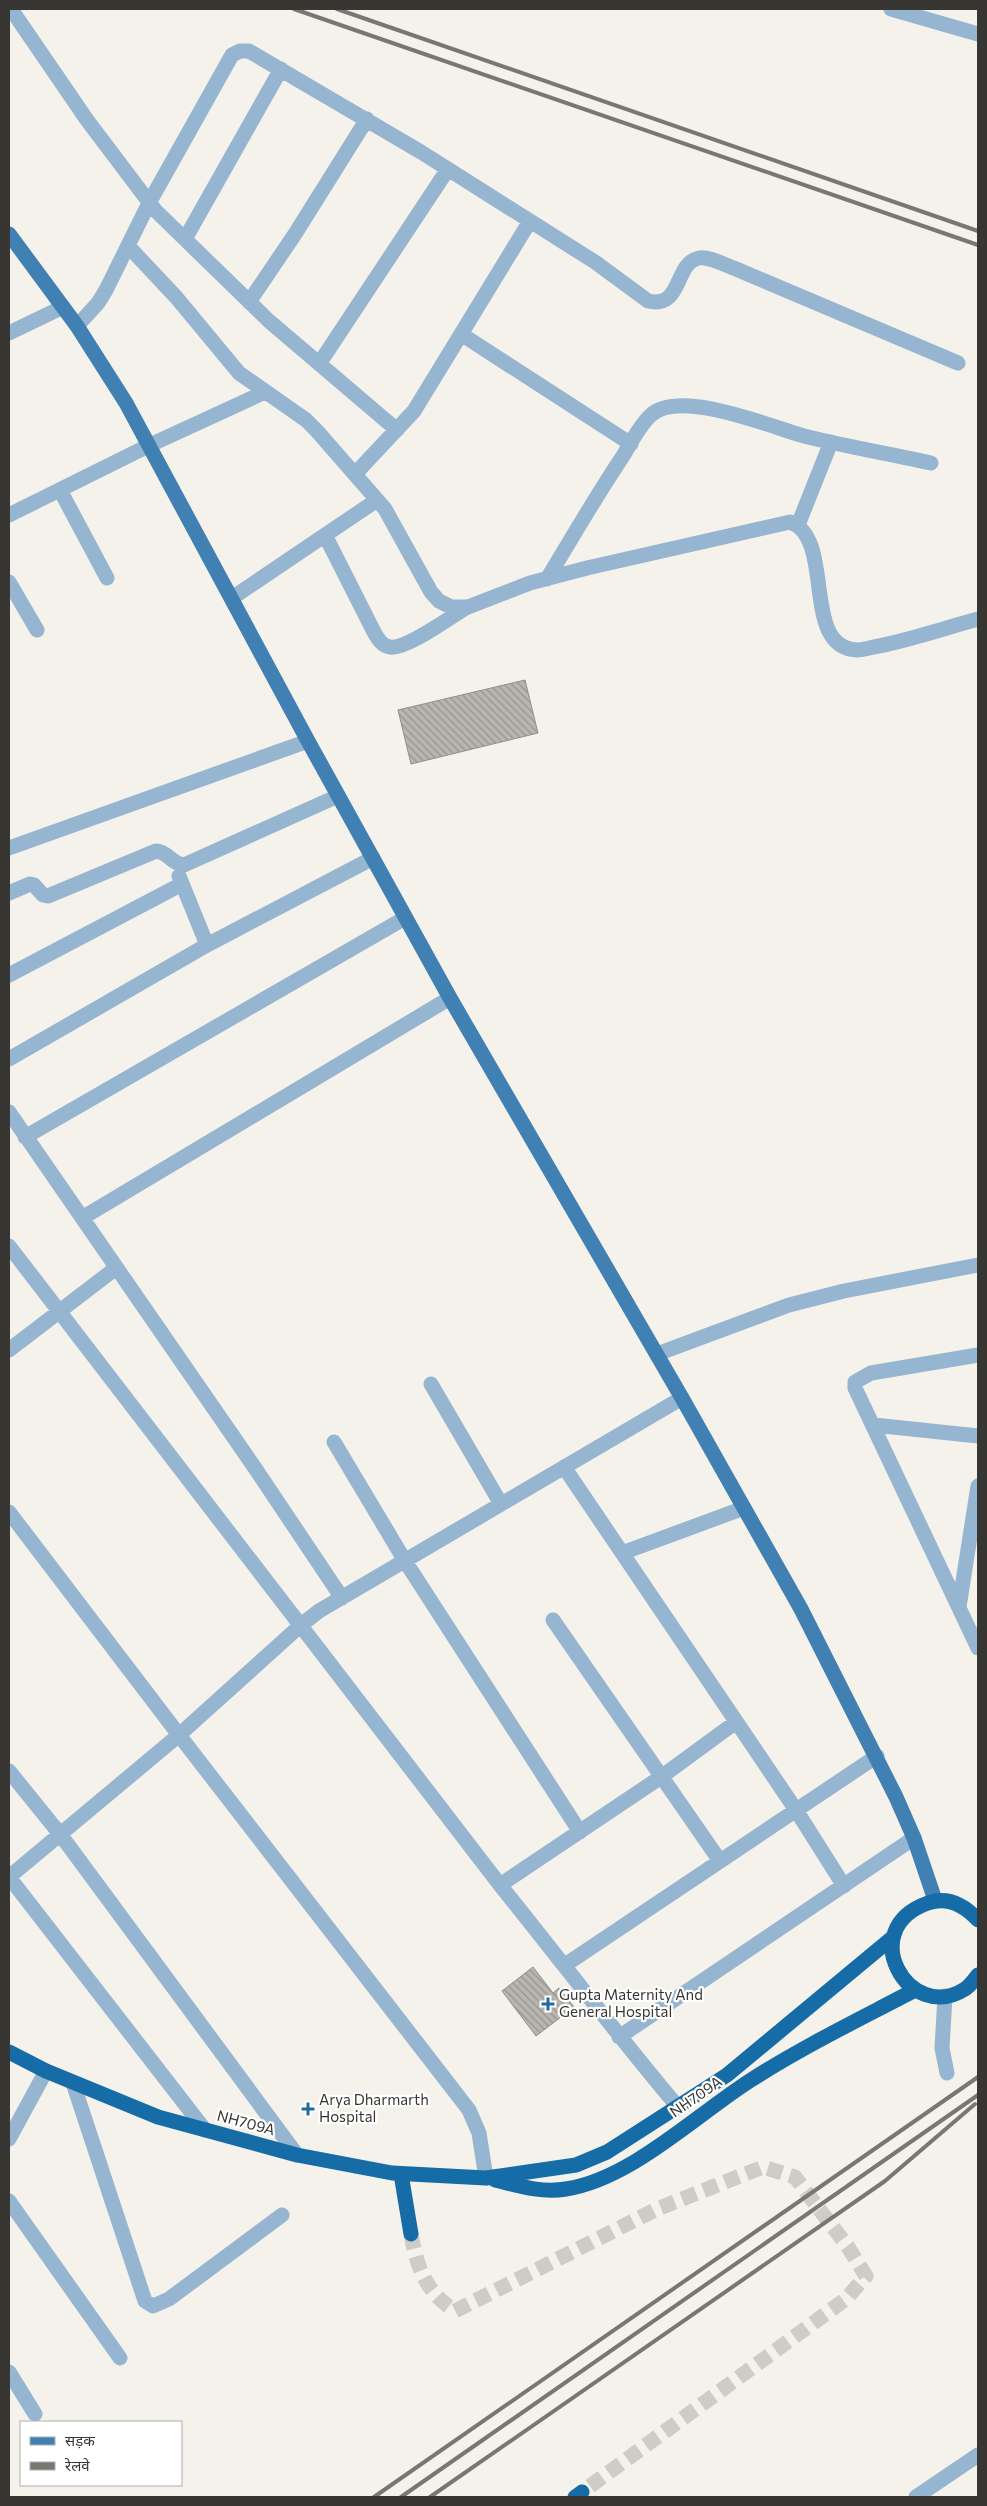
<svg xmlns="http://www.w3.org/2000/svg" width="987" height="2506" font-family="Commissioner,'Noto Sans Devanagari',sans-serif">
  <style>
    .building { fill: url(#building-back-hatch); stroke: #928e88 }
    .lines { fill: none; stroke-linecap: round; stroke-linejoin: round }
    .highway-tunnel { stroke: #cfccc6; stroke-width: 15; stroke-dasharray: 15 8; stroke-linecap: butt }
    .minor { stroke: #95b5d1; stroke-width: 15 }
    .major { stroke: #4180b2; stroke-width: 15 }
    .highway { stroke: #166ca6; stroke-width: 15 }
    .rail { stroke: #7a7773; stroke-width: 4 }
    .poi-dot { fill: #236a9e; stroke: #fff; stroke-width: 2 }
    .labels { text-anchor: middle; stroke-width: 4.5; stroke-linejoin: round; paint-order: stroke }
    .poi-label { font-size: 15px; fill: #383633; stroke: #fff; text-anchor: start }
    .street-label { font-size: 15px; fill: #383633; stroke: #fff }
  </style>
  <defs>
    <pattern id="building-back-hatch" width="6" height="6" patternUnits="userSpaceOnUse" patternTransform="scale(1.25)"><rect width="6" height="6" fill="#b9b5b0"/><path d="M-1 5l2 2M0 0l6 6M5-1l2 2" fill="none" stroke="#979490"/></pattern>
  </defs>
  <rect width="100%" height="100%" fill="#f5f1eb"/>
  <!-- building -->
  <path class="building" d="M525,680L538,733L411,764L398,710Z
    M533,1967L553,1993L559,1988L574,2007L536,2036L502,1991Z"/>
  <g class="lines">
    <!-- highway-tunnel -->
    <path class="highway-tunnel" d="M411,2234C417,2268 426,2292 455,2311L657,2209L763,2167L795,2177L848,2247L866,2276L846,2299L582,2492"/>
    <!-- minor -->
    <path class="minor" d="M11,9L87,120L155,210L269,321L397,430
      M891,9L978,34
      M185,239L281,69
      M128,246L176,297L239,373L306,420L317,431L385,509L431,592L439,601L451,607H468L530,583L587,568L790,522C836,538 800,648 857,650C864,650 872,647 879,646C913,639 945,628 978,619
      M249,302L295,234L367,119
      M77,326L98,303L106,290L149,203L232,55L240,51H249L421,152L595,262L648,301C683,309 674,263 699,258C709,256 727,266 736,269L958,363
      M9,333L63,307
      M461,334L631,444
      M319,364L448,169
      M355,474L414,411L530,221
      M60,490L107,578
      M9,515L150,445L265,392
      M798,525L831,442
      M325,535L374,632C378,639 382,646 390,647C406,650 452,616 467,607
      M547,579C572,538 596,496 623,456C631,443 639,426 651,415C681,388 773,428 808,437C849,447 890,454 931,463
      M9,582L37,630
      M232,598L377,500
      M9,848L308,741
      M179,876L207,945
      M9,893L30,884L34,885L43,895L48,896L156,851C169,852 171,864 184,865L338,796
      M9,975L182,884
      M9,1059L207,945L373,858
      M9,1112L257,1471L342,1598
      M25,1137L405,918
      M82,1218L450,998
      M9,1246L500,1885C560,1959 617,2035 678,2107
      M9,1350L116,1268
      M657,1354L789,1305L844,1291L978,1265
      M978,1355L871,1373L855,1382V1388L978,1648
      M431,1384L501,1504
      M874,1425L978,1436
      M334,1442L405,1561L580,1832
      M564,1467L796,1810L844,1886
      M9,1512L179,1735L469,2110L479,2133L486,2178
      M622,1553L744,1508
      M959,1607L978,1486
      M553,1620L720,1861
      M9,1771L60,1834L297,2155
      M9,1877L179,1735L301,1625L319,1611L682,1398
      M9,1877L205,2130
      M500,1885L661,1777L736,1722
      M565,1965L877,1756
      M945,1996L942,2048L947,2073
      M619,2037L914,1838
      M73,2083L145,2301L153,2306L169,2299L282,2215
      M9,2139L46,2071
      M9,2201L120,2358
      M9,2372L35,2414
      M916,2497L978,2455"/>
    <!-- major -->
    <path class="major" d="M9,234L77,326L126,403L308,741L450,998L682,1398L801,1609L896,1797L914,1838L935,1900"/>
    <!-- highway -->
    <path class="highway" d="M978,1920C965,1906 948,1896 928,1903C854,1929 909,2025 965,1989C970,1986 974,1980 978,1975
      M9,2052L46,2071L158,2117L297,2155L392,2173L486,2178L576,2165L607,2152L727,2075L892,1938
      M401,2174L411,2234
      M495,2180C519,2186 541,2193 566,2189C631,2179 696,2115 751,2080C804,2046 860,2019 915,1990
      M575,2497L582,2492"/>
    <!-- rail -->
    <path class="rail" d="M294,9L978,245
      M337,9L978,231
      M374,2497L978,2077
      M401,2497L978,2095
      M430,2497L885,2181L975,2104"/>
  </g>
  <!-- markers -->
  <g class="poi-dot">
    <path d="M545.5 1996.5h5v5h5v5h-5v5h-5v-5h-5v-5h5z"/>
    <path d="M305.5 2101.5h5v5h5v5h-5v5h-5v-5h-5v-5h5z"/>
  </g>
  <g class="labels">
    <!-- poi labels -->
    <g class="poi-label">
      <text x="559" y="2000">Gupta Maternity And<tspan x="559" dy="17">General Hospital</tspan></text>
      <text x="319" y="2105">Arya Dharmarth<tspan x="319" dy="17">Hospital</tspan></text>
    </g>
    <!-- street labels -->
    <g class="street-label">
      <text transform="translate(696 2097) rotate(-35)" y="5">NH709A</text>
      <text transform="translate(246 2123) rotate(15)" y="5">NH709A</text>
    </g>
  </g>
  <!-- border -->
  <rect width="987" height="2506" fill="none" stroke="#383633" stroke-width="20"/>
  <!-- legend -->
  <rect x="20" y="2421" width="162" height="65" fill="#ffffff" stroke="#afafad"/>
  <rect x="30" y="2437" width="25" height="8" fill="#4180b2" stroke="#afafad"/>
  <text x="65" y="2446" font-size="15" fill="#383633">सड़क</text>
  <rect x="30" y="2462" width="25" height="8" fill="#7a7773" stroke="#afafad"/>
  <text x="65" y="2471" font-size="15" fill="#383633">रेलवे</text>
</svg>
